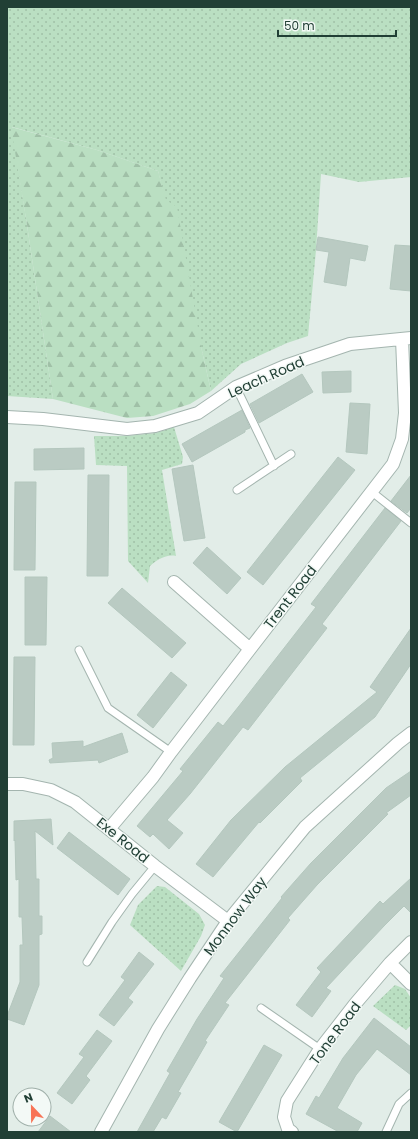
<svg xmlns="http://www.w3.org/2000/svg" width="418" height="1139" font-family="Poppins,sans-serif">
  <style>
    .grass { fill: url(#grass-dots) }
    .forest { fill: url(#forest-firs) }
    .building { fill: #bacbc3; stroke: #b4c7be }
    .lines { fill: none; stroke-linecap: round; stroke-linejoin: round }
    .service-casing { stroke: #a4b5af; stroke-width: 9 }
    .minor-casing { stroke: #a4b5af; stroke-width: 14 }
    .tertiary-casing { stroke: #a4b5af; stroke-width: 14 }
    .service { stroke: #fff; stroke-width: 7 }
    .minor { stroke: #fff; stroke-width: 12 }
    .tertiary { stroke: #fff; stroke-width: 12 }
    .labels { text-anchor: middle; stroke-width: 3; stroke-linejoin: round; paint-order: stroke }
    .street-label { font-size: 14px; fill: #213f35; stroke: #f3f9f6 }
  </style>
  <defs>
    <pattern id="grass-dots" width="8" height="8" patternUnits="userSpaceOnUse"><rect width="8" height="8" fill="#badfc2"/><path d="M2 2h.1M6 6h.1" fill="none" stroke="#a0c0a7" stroke-width="1.8" stroke-linecap="round"/></pattern>
    <pattern id="forest-firs" width="22" height="20" patternUnits="userSpaceOnUse"><rect width="22" height="20" fill="#badfc2"/><path d="M5 1l3.5 6h-7zM16 11l3.5 6h-7z" fill="#a0c0a7"/></pattern>
  </defs>
  <rect width="100%" height="100%" fill="#e2ede8"/>
  <!-- grass -->
  <path class="grass" d="M7,7H411V177L359,182L321,174L316,250L308,336L287,343L241,364L211,391L202,351L158,171L97,150L12,127L27,225L53,399L7,396Z
    M174,427L183,457L182,464L162,470L176,556C166,554 157,560 150,566L148,583L128,561L127,466L96,465L94,436H127L156,433Z
    M157,886L165,887L199,914L205,925L201,936L181,971L130,925L138,905Z
    M395,985L405,989L411,998V1025L406,1030L373,1006Z"/>
  <!-- forest -->
  <path class="forest" d="M11,127L97,150L158,171L166,200L177,207L202,351L211,391L190,404L153,416L127,418L53,399L27,225Z"/>
  <!-- building -->
  <path class="building" d="M318,237L368,246L365,261L350,258L346,286L324,282L329,252L316,250Z
    M395,245L411,246V291L390,289Z
    M351,371V392L323,393L322,372Z
    M302,374L313,392L259,423L250,404Z
    M350,403L370,404L367,454L346,452Z
    M242,410L250,428L245,430V432L192,462L182,444Z
    M84,448V469L34,470V449Z
    M338,457L355,470L263,585L247,572Z
    M193,465L205,538L184,541L172,469Z
    M88,475H109L108,576H87Z
    M411,475V508L407,513L391,501Z
    M15,482H36L35,570H14Z
    M385,508L401,521L322,624L327,628L248,730L243,727L190,794L167,820L183,833L169,849L153,834L150,837L137,826L183,771L180,769L218,722L223,726L239,706L316,607L311,604Z
    M207,547L241,578L227,594L193,563Z
    M25,577H47L46,645H25Z
    M122,588L186,643L172,658L108,603Z
    M411,628V664L375,717L300,778L302,781L260,823L259,822L213,877L196,864L231,820L285,767L377,692L370,687Z
    M14,657H35L34,745H13Z
    M171,672L187,685L153,728L137,715Z
    M122,733L128,752L99,763L98,760L50,763L49,760L53,758L52,743L83,741V747Z
    M411,771V795L386,813L388,814L317,885L288,918L290,920L225,1003L229,1005L205,1041L207,1042L178,1092L181,1093L166,1119L162,1117L153,1132H137L170,1073L167,1071L197,1019L224,978L220,976L282,898L281,897L311,863L386,788Z
    M51,819L53,845L35,831L36,879H39V916H42V934L39,935V985L24,1025L7,1019V1016L20,982V945H23L22,917H19V879L16,880L15,840L14,841V821Z
    M69,832L130,879L118,895L57,848Z
    M411,878V913L404,906L384,926L326,988L331,991L312,1017L296,1005L321,972L317,968L380,901L383,904Z
    M139,952L154,964L128,998L133,1002L114,1026L99,1015L125,980L121,977Z
    M374,1018L411,1047V1075L377,1049L356,1075L337,1108L362,1123L357,1132H339L306,1114L316,1096L319,1098L343,1058Z
    M97,1030L112,1041L86,1076L90,1080L72,1104L57,1093L84,1057L79,1054Z
    M264,1045L282,1055L237,1132L219,1122Z
    M50,1116L71,1132H38Z"/>
  <g class="lines">
    <defs>
      <path id="service" d="M236,387L274,466
        M237,490L291,454
        M372,492L411,523
        M79,650L108,708L171,752
        M87,962L112,922L132,894L155,866
        M261,1008L320,1049
        M386,1132L399,1104L411,1093"/>
      <path id="minor" d="M7,417L43,419L127,429L155,426L198,413L236,387L285,366L350,344L411,338
        M174,582L250,649
        M7,784H23L51,790L75,802L155,866L228,921
        M109,829L153,777L171,752L250,649L393,464L402,439L405,413L402,339
        M390,963L411,984
        M292,1132L288,1129L284,1117L287,1101L320,1049L355,1004L390,963L411,942"/>
      <path id="tertiary" d="M101,1132L158,1029L190,978L228,921L305,827L398,743L411,733"/>
    </defs>
    <!-- service casing -->
    <use href="#service" class="service-casing"/>
    <!-- minor casing -->
    <use href="#minor" class="minor-casing"/>
    <!-- tertiary casing -->
    <use href="#tertiary" class="tertiary-casing"/>
    <!-- service -->
    <use href="#service" class="service"/>
    <!-- minor -->
    <use href="#minor" class="minor"/>
    <!-- tertiary -->
    <use href="#tertiary" class="tertiary"/>
  </g>
  <g class="labels">
    <!-- street labels -->
    <g class="street-label">
      <text transform="translate(266 377) rotate(-24)" y="5">Leach Road</text>
      <text transform="translate(290 597) rotate(-52)" y="5">Trent Road</text>
      <text transform="translate(123 840) rotate(39)" y="5">Exe Road</text>
      <text transform="translate(235 916) rotate(-53)" y="5">Monnow Way</text>
      <text transform="translate(335 1033) rotate(-53)" y="5">Tone Road</text>
    </g>
  </g>
  <!-- border -->
  <rect width="418" height="1139" fill="none" stroke="#213f35" stroke-width="16"/>
  <!-- north arrow -->
  <g transform="translate(32 1107) rotate(338)"><circle r="19" fill="#f3f9f6" stroke="#9fafa9"/>
  <path d="M0-3L7 15L0 10L-7 15Z" fill="#f87456"/>
  <text y="-6" font-size="11" font-weight="bold" text-anchor="middle" fill="#213f35">N</text>
  </g>
  <!-- scale -->
  <path d="M278 30v6h118v-6" fill="none" stroke="#213f35" stroke-width="2"/>
  <text x="284" y="30" font-size="12" fill="#213f35" stroke="#f3f9f6" stroke-width="3" paint-order="stroke">50 m</text>
</svg>
